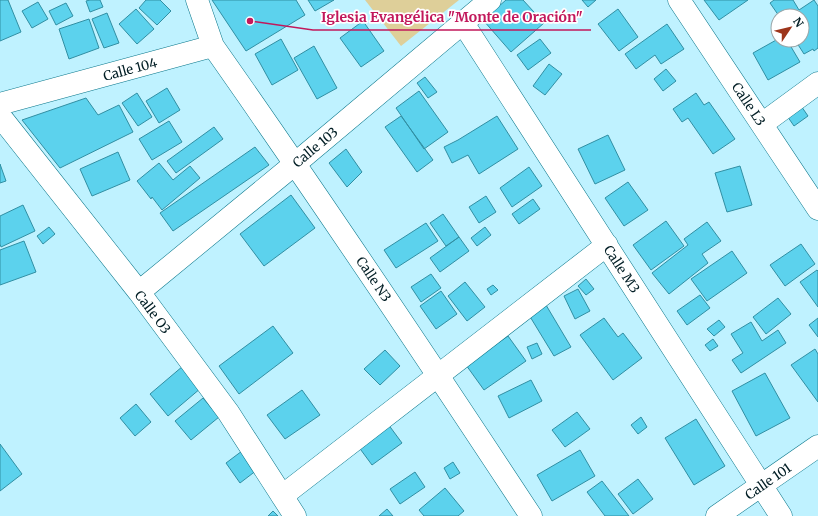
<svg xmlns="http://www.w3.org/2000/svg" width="818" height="516" font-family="Merriweather,serif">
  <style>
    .green { fill: #decf99 }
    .building { fill: #5cd2ed; stroke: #318fa3 }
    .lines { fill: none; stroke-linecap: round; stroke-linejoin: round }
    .street-casing { stroke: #0a778b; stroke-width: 23 }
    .street { stroke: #fff; stroke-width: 22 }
    .labels { text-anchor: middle; stroke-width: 3.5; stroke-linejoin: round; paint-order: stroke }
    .street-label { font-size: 13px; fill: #021e25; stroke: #fff }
    .leader { fill: none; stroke: #c2185b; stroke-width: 1.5 }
    .callout-dot { fill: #c2185b; stroke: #fff; stroke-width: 1.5 }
    .callout-label { font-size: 14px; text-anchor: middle; font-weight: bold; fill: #c2185b; stroke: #fff; stroke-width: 3.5; stroke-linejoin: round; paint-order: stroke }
  </style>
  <rect width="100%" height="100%" fill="#bff2ff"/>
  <!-- green -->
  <path class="green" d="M365,0H459L401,46Z"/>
  <!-- building -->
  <path class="building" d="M0,0H8L21,32L0,41Z
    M90,0H100L103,7L90,12L86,1Z
    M146,0H160L171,11L157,25L139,8Z
    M212,0H296L305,15L246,51Z
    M308,0H334L315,11Z
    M506,0H523L544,23L511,52L483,20Z
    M582,0H596L588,7Z
    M704,0H748L719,20Z
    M774,0H793L799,10L814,0L818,6V48L814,51L813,49L804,54L795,40H802V16H779L770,3Z
    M38,2L48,19L32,28L22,11Z
    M66,3L73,16L56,25L49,11Z
    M136,9L154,29L137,44L119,24Z
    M618,9L638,37L619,51L598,24Z
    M107,13L119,43L104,48L92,19Z
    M89,19L99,48L69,59L59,29Z
    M363,21L384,51L361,67L340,38Z
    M667,24L684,49L661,64L655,55L636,69L625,54Z
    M281,39L298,70L272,85L255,54Z
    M540,39L551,53L528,70L517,55Z
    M778,39V40H787L800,62L768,80L753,53Z
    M314,46L337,88L317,99L294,58Z
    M549,64L562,74L545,95L533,86Z
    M666,69L676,81L663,91L654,79Z
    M425,77L437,92L428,98L417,83Z
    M167,88L180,110L159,123L146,101Z
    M419,91L448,132L424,149L396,108Z
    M137,93L152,117L138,126L122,103Z
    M696,93L704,105L709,102L735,139L713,154L688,118L682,122L673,109Z
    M86,98L98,115L119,105L133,132L60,168L22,120Z
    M797,100L808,116L794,126L783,110Z
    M401,116L433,160L417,172L385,127Z
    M497,116L518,149L479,174L468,155L452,163L444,147L458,140Z
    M169,121L182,142L152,160L139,139Z
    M214,127L223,139L176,173L167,161Z
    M608,135L625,170L595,184L578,149Z
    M255,147L269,165L173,231L160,213Z
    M346,149L362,172L347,187L329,163Z
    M118,152L130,180L92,196L80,169Z
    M159,163L173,180L190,166L200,178L162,210L152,197L151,199L137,181Z
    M0,164L6,181L0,183Z
    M740,166L752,205L727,212L715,173Z
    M529,167L542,186L512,207L500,188Z
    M628,182L648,210L624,226L605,198Z
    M291,195L315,228L264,266L240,234Z
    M486,196L496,212L479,223L469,207Z
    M533,199L540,209L519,224L512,214Z
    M23,205L35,231L1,247L0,244V216Z
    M443,214L459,237L446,246L430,223Z
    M666,221L684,246L651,270L633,245Z
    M707,222L721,241L702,254L708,263L669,294L652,273L688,245L684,239Z
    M426,223L438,241L396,268L384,250Z
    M49,227L55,234L43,244L37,236Z
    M485,227L491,235L477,246L471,238Z
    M459,237L469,251L440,272L430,258Z
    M24,241L36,272L0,285V250Z
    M801,244L815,264L785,286L770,265Z
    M732,251L747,273L707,301L691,279Z
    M817,270L818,271V307L800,282Z
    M431,274L441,288L421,302L411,287Z
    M586,279L594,289L586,295L578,286Z
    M465,282L485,307L467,321L448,296Z
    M493,285L498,290L491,295L487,289Z
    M578,289L590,311L575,319L564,296Z
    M441,291L457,314L436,329L420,306Z
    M700,295L710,308L687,325L677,311Z
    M778,298L791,314L766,334L753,317Z
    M546,305L571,347L554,356L529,315Z
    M604,318L618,337L623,333L642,358L613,380L580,335Z
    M818,318V337L809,325Z
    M719,320L725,327L714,336L707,329Z
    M751,322L762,341L778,330L786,343L741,373L732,360L743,353L731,334Z
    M273,326L293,353L239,394L219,366Z
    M508,336L526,361L484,390L466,365Z
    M713,339L718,346L710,351L705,345Z
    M537,343L542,354L532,359L527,347Z
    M815,349L818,354V402L791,365Z
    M385,350L400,366L380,385L364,369Z
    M183,366L201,388L168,416L150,394Z
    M765,373L790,418L756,436L732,391Z
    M531,380L542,401L509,418L498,396Z
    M302,390L320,415L285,439L267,415Z
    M203,398L219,417L191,440L175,421Z
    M136,404L151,422L135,436L120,418Z
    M577,412L590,429L565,447L552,430Z
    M641,417L647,427L638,434L631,425Z
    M696,419L725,466L694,485L665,438Z
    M388,424L402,443L372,465L358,446Z
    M0,444L22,474L0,491Z
    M580,450L595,476L552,501L537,475Z
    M242,451L257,470L240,483L226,463Z
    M453,462L460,473L450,479L444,468Z
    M415,472L425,487L400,504L390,489Z
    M638,479L653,499L633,514L618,494Z
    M602,481L629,516H605L587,492Z
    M445,488L464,511L458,516H424L419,510Z
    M387,509L393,516H379Z
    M273,511L278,516H268Z"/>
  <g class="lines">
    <defs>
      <path id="street" d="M679,0L818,209
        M463,23L781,516
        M213,46C322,201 427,358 531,516
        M0,104L213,46L197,0
        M0,116L139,292L228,412L295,516
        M762,124L818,83
        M139,292L296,163L490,0
        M282,496L607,245
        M717,516L818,446"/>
    </defs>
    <!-- street casing -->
    <use href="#street" class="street-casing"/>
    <!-- street -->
    <use href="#street" class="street"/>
  </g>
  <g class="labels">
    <!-- street labels -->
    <g class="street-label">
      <text transform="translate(130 69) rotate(-15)" y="5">Calle 104</text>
      <text transform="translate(749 104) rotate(56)" y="5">Calle L3</text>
      <text transform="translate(315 147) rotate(-40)" y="5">Calle 103</text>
      <text transform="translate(622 269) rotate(57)" y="5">Calle M3</text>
      <text transform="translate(374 279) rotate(56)" y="5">Calle N3</text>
      <text transform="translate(153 312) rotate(53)" y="5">Calle O3</text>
      <text transform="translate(768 481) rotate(-35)" y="5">Calle 101</text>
    </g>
  </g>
  <!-- callouts -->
  <path class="leader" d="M250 21L313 30H591"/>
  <circle class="callout-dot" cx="250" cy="21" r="4"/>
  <g class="callout-label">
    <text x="452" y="22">Iglesia Evangélica "Monte de Oración"</text>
  </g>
  <!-- north arrow -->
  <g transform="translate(790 28) rotate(55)"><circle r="19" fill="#ffffff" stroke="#9aa5a8"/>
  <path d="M0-3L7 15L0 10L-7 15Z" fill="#9d351b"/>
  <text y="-6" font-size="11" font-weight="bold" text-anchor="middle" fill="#021e25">N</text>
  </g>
</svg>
